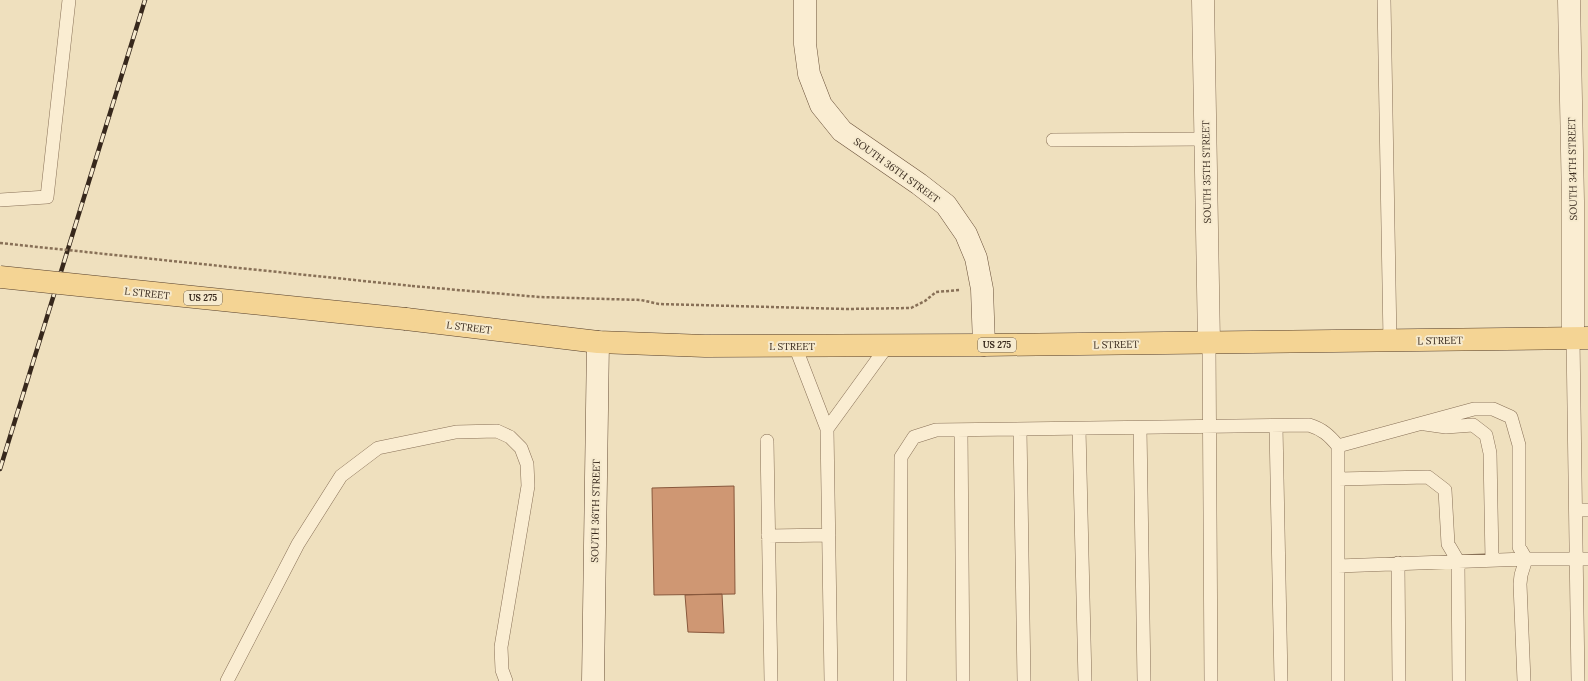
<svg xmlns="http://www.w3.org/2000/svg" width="1588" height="681" font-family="Lora,serif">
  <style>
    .building { fill: #cf9773; stroke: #88583c }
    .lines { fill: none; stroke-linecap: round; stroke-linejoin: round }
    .lane-casing { stroke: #887057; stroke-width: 14 }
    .street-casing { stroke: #887057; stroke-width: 23 }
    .secondary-casing { stroke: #6a513a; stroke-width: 23 }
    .primary-casing { stroke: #553e2b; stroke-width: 23 }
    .path { stroke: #887057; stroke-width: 2.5; stroke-dasharray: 3 2; stroke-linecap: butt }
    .lane { stroke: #faedd2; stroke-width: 13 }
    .street { stroke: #faedd2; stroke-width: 22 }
    .secondary { stroke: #faedd2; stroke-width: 22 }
    .primary { stroke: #f4d494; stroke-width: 22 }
    .rail-casing { stroke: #37281c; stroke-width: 4.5 }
    .rail { stroke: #f6eace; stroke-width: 3; stroke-dasharray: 9; stroke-linecap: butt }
    .primary-bridge-casing { stroke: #553e2b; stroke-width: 23; stroke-linecap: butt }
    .path-bridge { stroke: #887057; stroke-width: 2.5; stroke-dasharray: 3 2; stroke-linecap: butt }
    .primary-bridge { stroke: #f4d494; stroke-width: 22 }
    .labels { text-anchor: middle; stroke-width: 4; stroke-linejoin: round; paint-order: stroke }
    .shield { fill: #f6eace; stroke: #706251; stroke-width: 1 }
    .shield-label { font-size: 9px; font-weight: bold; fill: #37281c }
    .street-label { font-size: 10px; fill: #37281c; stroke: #f6eace }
  </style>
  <rect width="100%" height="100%" fill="#efe0be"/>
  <!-- building -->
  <path class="building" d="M734,486L735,594L654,595L652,488Z
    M722,594L724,633L688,632L685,595Z"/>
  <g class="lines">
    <defs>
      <path id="lane" d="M1384,0L1390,341
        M1053,140L1205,139
        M0,200L47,197L69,0
        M1573,338L1578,681
        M1209,343L1211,681
        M795,346L827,429L888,345
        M1425,424L1446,427L1473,425L1486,435L1490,453L1492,560
        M1276,426L1281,681
        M1140,428L1144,681
        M827,429L831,681
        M1079,429L1085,681
        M961,430L963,681
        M1020,430L1024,681
        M767,441L771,681
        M1338,479L1428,477L1445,490L1448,544L1458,561L1459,681
        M1576,510H1588
        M768,536L829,535
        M1398,563L1399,681
        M1338,566L1526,559H1588
        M227,681L298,544L341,476L378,448L456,432L497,431L510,437L521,448L527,464L528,486L501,647L502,670L506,681
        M900,681L901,457L914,437L936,430L1309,425C1322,429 1329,435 1338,446L1474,409H1493L1511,417L1519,445V547L1526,559L1521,575L1520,584L1524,681
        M1338,681V446"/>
      <path id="street" d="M1203,0L1209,343
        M1569,0L1573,201V338"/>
      <path id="secondary" d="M805,0V44L809,74L821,105L842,131L919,184L946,205L966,234L976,258L982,289L984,345
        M593,681L598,342"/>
      <path id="primary" d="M406,319L598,342L705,346L984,345L1588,338"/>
    </defs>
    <!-- lane casing -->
    <use href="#lane" class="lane-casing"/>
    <!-- street casing -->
    <use href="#street" class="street-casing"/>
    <!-- secondary casing -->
    <use href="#secondary" class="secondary-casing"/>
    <!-- primary casing -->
    <use href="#primary" class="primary-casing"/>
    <!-- path -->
    <path class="path" d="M412,286L539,297L641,300L659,304L846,309L911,308L925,301L936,292L960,290"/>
    <!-- lane -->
    <use href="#lane" class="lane"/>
    <!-- street -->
    <use href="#street" class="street"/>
    <!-- secondary -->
    <use href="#secondary" class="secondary"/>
    <!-- primary -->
    <use href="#primary" class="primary"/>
    <defs>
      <path id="rail" d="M0,469L145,0"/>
    </defs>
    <!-- rail casing -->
    <use href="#rail" class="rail-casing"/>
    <!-- rail -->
    <use href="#rail" class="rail"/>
    <defs>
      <path id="primary-bridge" d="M0,277L406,319"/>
    </defs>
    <!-- primary-bridge casing -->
    <use href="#primary-bridge" class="primary-bridge-casing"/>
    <!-- path-bridge -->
    <path class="path-bridge" d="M0,243L412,286"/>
    <!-- primary-bridge -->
    <use href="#primary-bridge" class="primary-bridge"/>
  </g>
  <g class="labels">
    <!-- shield labels -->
    <g class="shield">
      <rect x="184" y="291" width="38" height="14" rx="3"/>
      <rect x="978" y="338" width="38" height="14" rx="3"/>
    </g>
    <g class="shield-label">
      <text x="203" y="301">US 275</text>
      <text x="997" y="348">US 275</text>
    </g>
    <!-- street labels -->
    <g class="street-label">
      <text transform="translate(1572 169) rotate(-91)" y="4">SOUTH 34TH STREET</text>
      <text transform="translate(897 170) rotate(36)" y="4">SOUTH 36TH STREET</text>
      <text transform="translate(1206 172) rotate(-91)" y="4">SOUTH 35TH STREET</text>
      <text transform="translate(147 293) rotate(6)" y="4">L STREET</text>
      <text transform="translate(469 327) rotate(7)" y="4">L STREET</text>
      <text transform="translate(1440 340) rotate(-1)" y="4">L STREET</text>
      <text transform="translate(1116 344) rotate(-1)" y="4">L STREET</text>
      <text x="792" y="350">L STREET</text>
      <text transform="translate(595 511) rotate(-89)" y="4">SOUTH 36TH STREET</text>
    </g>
  </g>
</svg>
